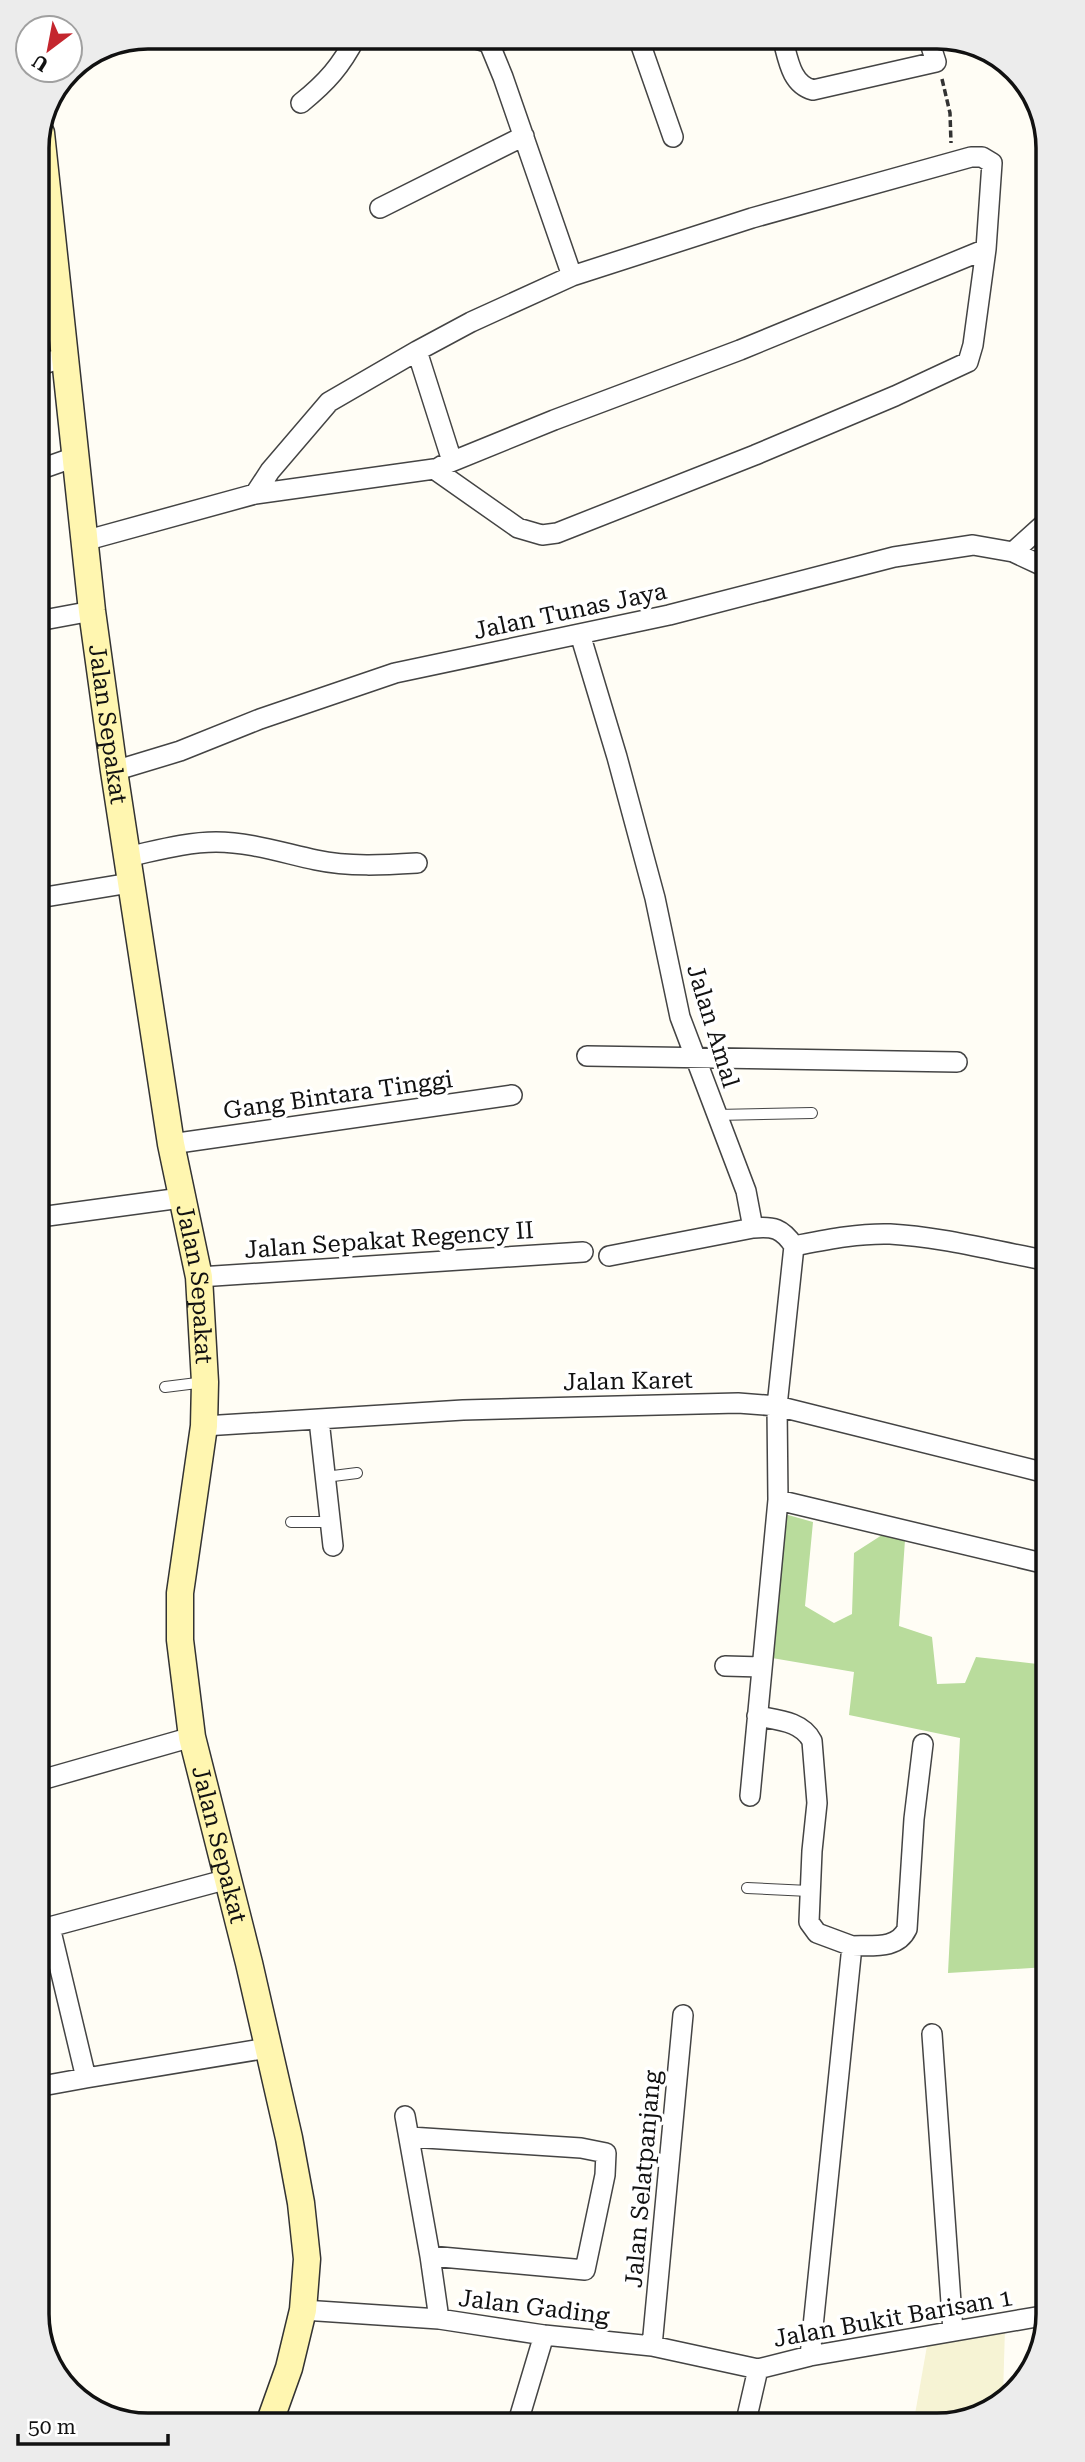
<svg xmlns="http://www.w3.org/2000/svg" width="1085" height="2462" font-family="'Roboto Serif',serif">
  <style>
    .farmland { fill: #f6f3d4 }
    .forest { fill: #b9dc9c }
    .lines { fill: none; stroke-linecap: round; stroke-linejoin: round }
    .lane-casing { stroke: #444; stroke-width: 12 }
    .street-casing { stroke: #444; stroke-width: 22 }
    .secondary-casing { stroke: #333; stroke-width: 29 }
    .path { stroke: #333; stroke-width: 3.5; stroke-dasharray: 7 3.5; stroke-linecap: butt }
    .lane { stroke: #fff; stroke-width: 10 }
    .street { stroke: #fff; stroke-width: 19 }
    .secondary { stroke: #fff6b0; stroke-width: 26 }
    .labels { text-anchor: middle; stroke-width: 7; stroke-linejoin: round; paint-order: stroke }
    .street-label { font-size: 24px; fill: #111; stroke: #fff }
    .rim { fill: none; stroke: #111; stroke-width: 3.5 }
  </style>
  <rect width="100%" height="100%" fill="#fffdf5"/>
  <!-- farmland -->
  <path class="farmland" d="M1005,2328L1003,2396L973,2419L914,2420L928,2340Z"/>
  <!-- forest -->
  <path class="forest" d="M781,1513L813,1522L805,1606L834,1623L852,1614L854,1553L882,1535L905,1540L899,1626L932,1637L937,1684L965,1683L976,1657L1046,1665L1047,1967L948,1973L960,1738L849,1715L854,1672L772,1658Z"/>
  <g class="lines">
    <defs>
      <path id="lane" d="M716,1115L812,1113
        M165,1387L205,1382
        M325,1477L357,1473
        M291,1522H330
        M747,1888L809,1891"/>
      <path id="street" d="M470,37L489,43L516,37
        M638,37L673,137
        M782,37C788,57 790,84 813,90L936,62L928,37
        M489,43L503,77L572,276
        M301,103C327,82 341,66 356,37
        M380,208L524,136
        M38,366L64,357
        M441,466L554,420L740,350L986,249
        M38,470L75,457
        M255,494L270,471L329,402L417,351
        M84,541L255,494L434,469L518,528L542,535L557,533L755,455L895,396L968,362L973,345L986,249L992,163L982,157H971L752,218L572,276L471,322L417,351L452,461
        M1013,552L1043,525
        M38,621L92,611
        M580,634L617,757L655,898L680,1017L746,1191L753,1228C773,1226 782,1228 794,1246L777,1406L778,1500L750,1796
        M114,771L180,751L260,719L395,673L669,615L894,557L973,545L1013,552L1043,566
        M126,857C155,851 186,842 216,842C250,842 283,853 316,860C349,867 384,865 417,863
        M39,898L130,883
        M587,1056L957,1062
        M171,1144L512,1095
        M40,1217L181,1198
        M794,1246C825,1240 858,1233 890,1234C942,1237 994,1251 1045,1260
        M609,1256L753,1228
        M199,1277L583,1252
        M319,1420L333,1546
        M204,1426L463,1410L738,1403L777,1406L1046,1473
        M778,1500L1046,1564
        M725,1666L762,1667
        M757,1716C777,1720 802,1721 812,1741L817,1803L812,1851L809,1922L817,1933L852,1946
        M41,1780L192,1737
        M50,1927L86,2078L268,2048
        M42,1929L228,1879
        M932,2034L953,2331
        M42,2086L86,2078
        M405,2116L430,2256L439,2319
        M410,2137L581,2148L606,2153L605,2175L585,2270L430,2256
        M303,2310L439,2319L544,2335L652,2346L758,2369
        M652,2346L683,2015
        M810,2356L852,1946C872,1945 897,1950 907,1929L914,1819L923,1744
        M746,2421L758,2369L810,2356L1048,2315
        M518,2422L544,2335"/>
      <g id="secondary">
        <path id="s1" d="M41,133L92,611L114,771L171,1144L199,1277L205,1382L204,1426L180,1593V1640L192,1737L249,1963L289,2138L301,2203L307,2259L303,2310L289,2368L269,2424"/>
      </g>
    </defs>
    <!-- lane casing -->
    <use href="#lane" class="lane-casing"/>
    <!-- street casing -->
    <use href="#street" class="street-casing"/>
    <!-- secondary casing -->
    <use href="#secondary" class="secondary-casing"/>
    <!-- path -->
    <path class="path" d="M942,79L950,113L951,143"/>
    <!-- lane -->
    <use href="#lane" class="lane"/>
    <!-- street -->
    <use href="#street" class="street"/>
    <!-- secondary -->
    <use href="#secondary" class="secondary"/>
  </g>
  <g class="labels">
    <!-- street labels -->
    <g class="street-label">
      <text transform="translate(570 611) rotate(-12)" y="8">Jalan Tunas Jaya</text>
      <text dy="8" stroke="none"><textPath href="#s1" startOffset="595">Jalan Sepakat</textPath></text>
      <text transform="translate(713 1026) rotate(73)" y="8">Jalan Amal</text>
      <text transform="translate(338 1095) rotate(-8)" y="8">Gang Bintara Tinggi</text>
      <text transform="translate(389 1240) rotate(-4)" y="8">Jalan Sepakat Regency II</text>
      <text dy="8" stroke="none"><textPath href="#s1" startOffset="1162">Jalan Sepakat</textPath></text>
      <text transform="translate(628 1381) rotate(-1)" y="8">Jalan Karet</text>
      <text dy="8" stroke="none"><textPath href="#s1" startOffset="1729">Jalan Sepakat</textPath></text>
      <text transform="translate(643 2179) rotate(-85)" y="8">Jalan Selatpanjang</text>
      <text transform="translate(534 2307) rotate(7)" y="8">Jalan Gading</text>
      <text transform="translate(893 2318) rotate(-10)" y="8">Jalan Bukit Barisan 1</text>
    </g>
  </g>
  <!-- crop -->
  <path d="M0 0H1085V2462H0ZM148 49H937A99 99 0 0 1 1036 148V2314A99 99 0 0 1 937 2413H148A99 99 0 0 1 49 2314V148A99 99 0 0 1 148 49Z" fill="#ececec" fill-rule="evenodd"/>
  <path class="rim" d="M148 49H937A99 99 0 0 1 1036 148V2314A99 99 0 0 1 937 2413H148A99 99 0 0 1 49 2314V148A99 99 0 0 1 148 49Z"/>
  <!-- north arrow -->
  <g transform="translate(49 49) rotate(212)"><circle r="33" fill="#ffffff" stroke="#a0a0a0" stroke-width="2"/>
  <path d="M0-5L12 26L0 18L-12 26Z" fill="#c4262e"/>
  <text y="-10" font-size="19" font-weight="bold" text-anchor="middle" fill="#111111">U</text>
  </g>
  <!-- scale -->
  <path d="M18 2434v10h150v-10" fill="none" stroke="#111111" stroke-width="3.5"/>
  <text x="28" y="2434" font-size="21" fill="#111111" stroke="#ffffff" stroke-width="5" paint-order="stroke">50 m</text>
</svg>
